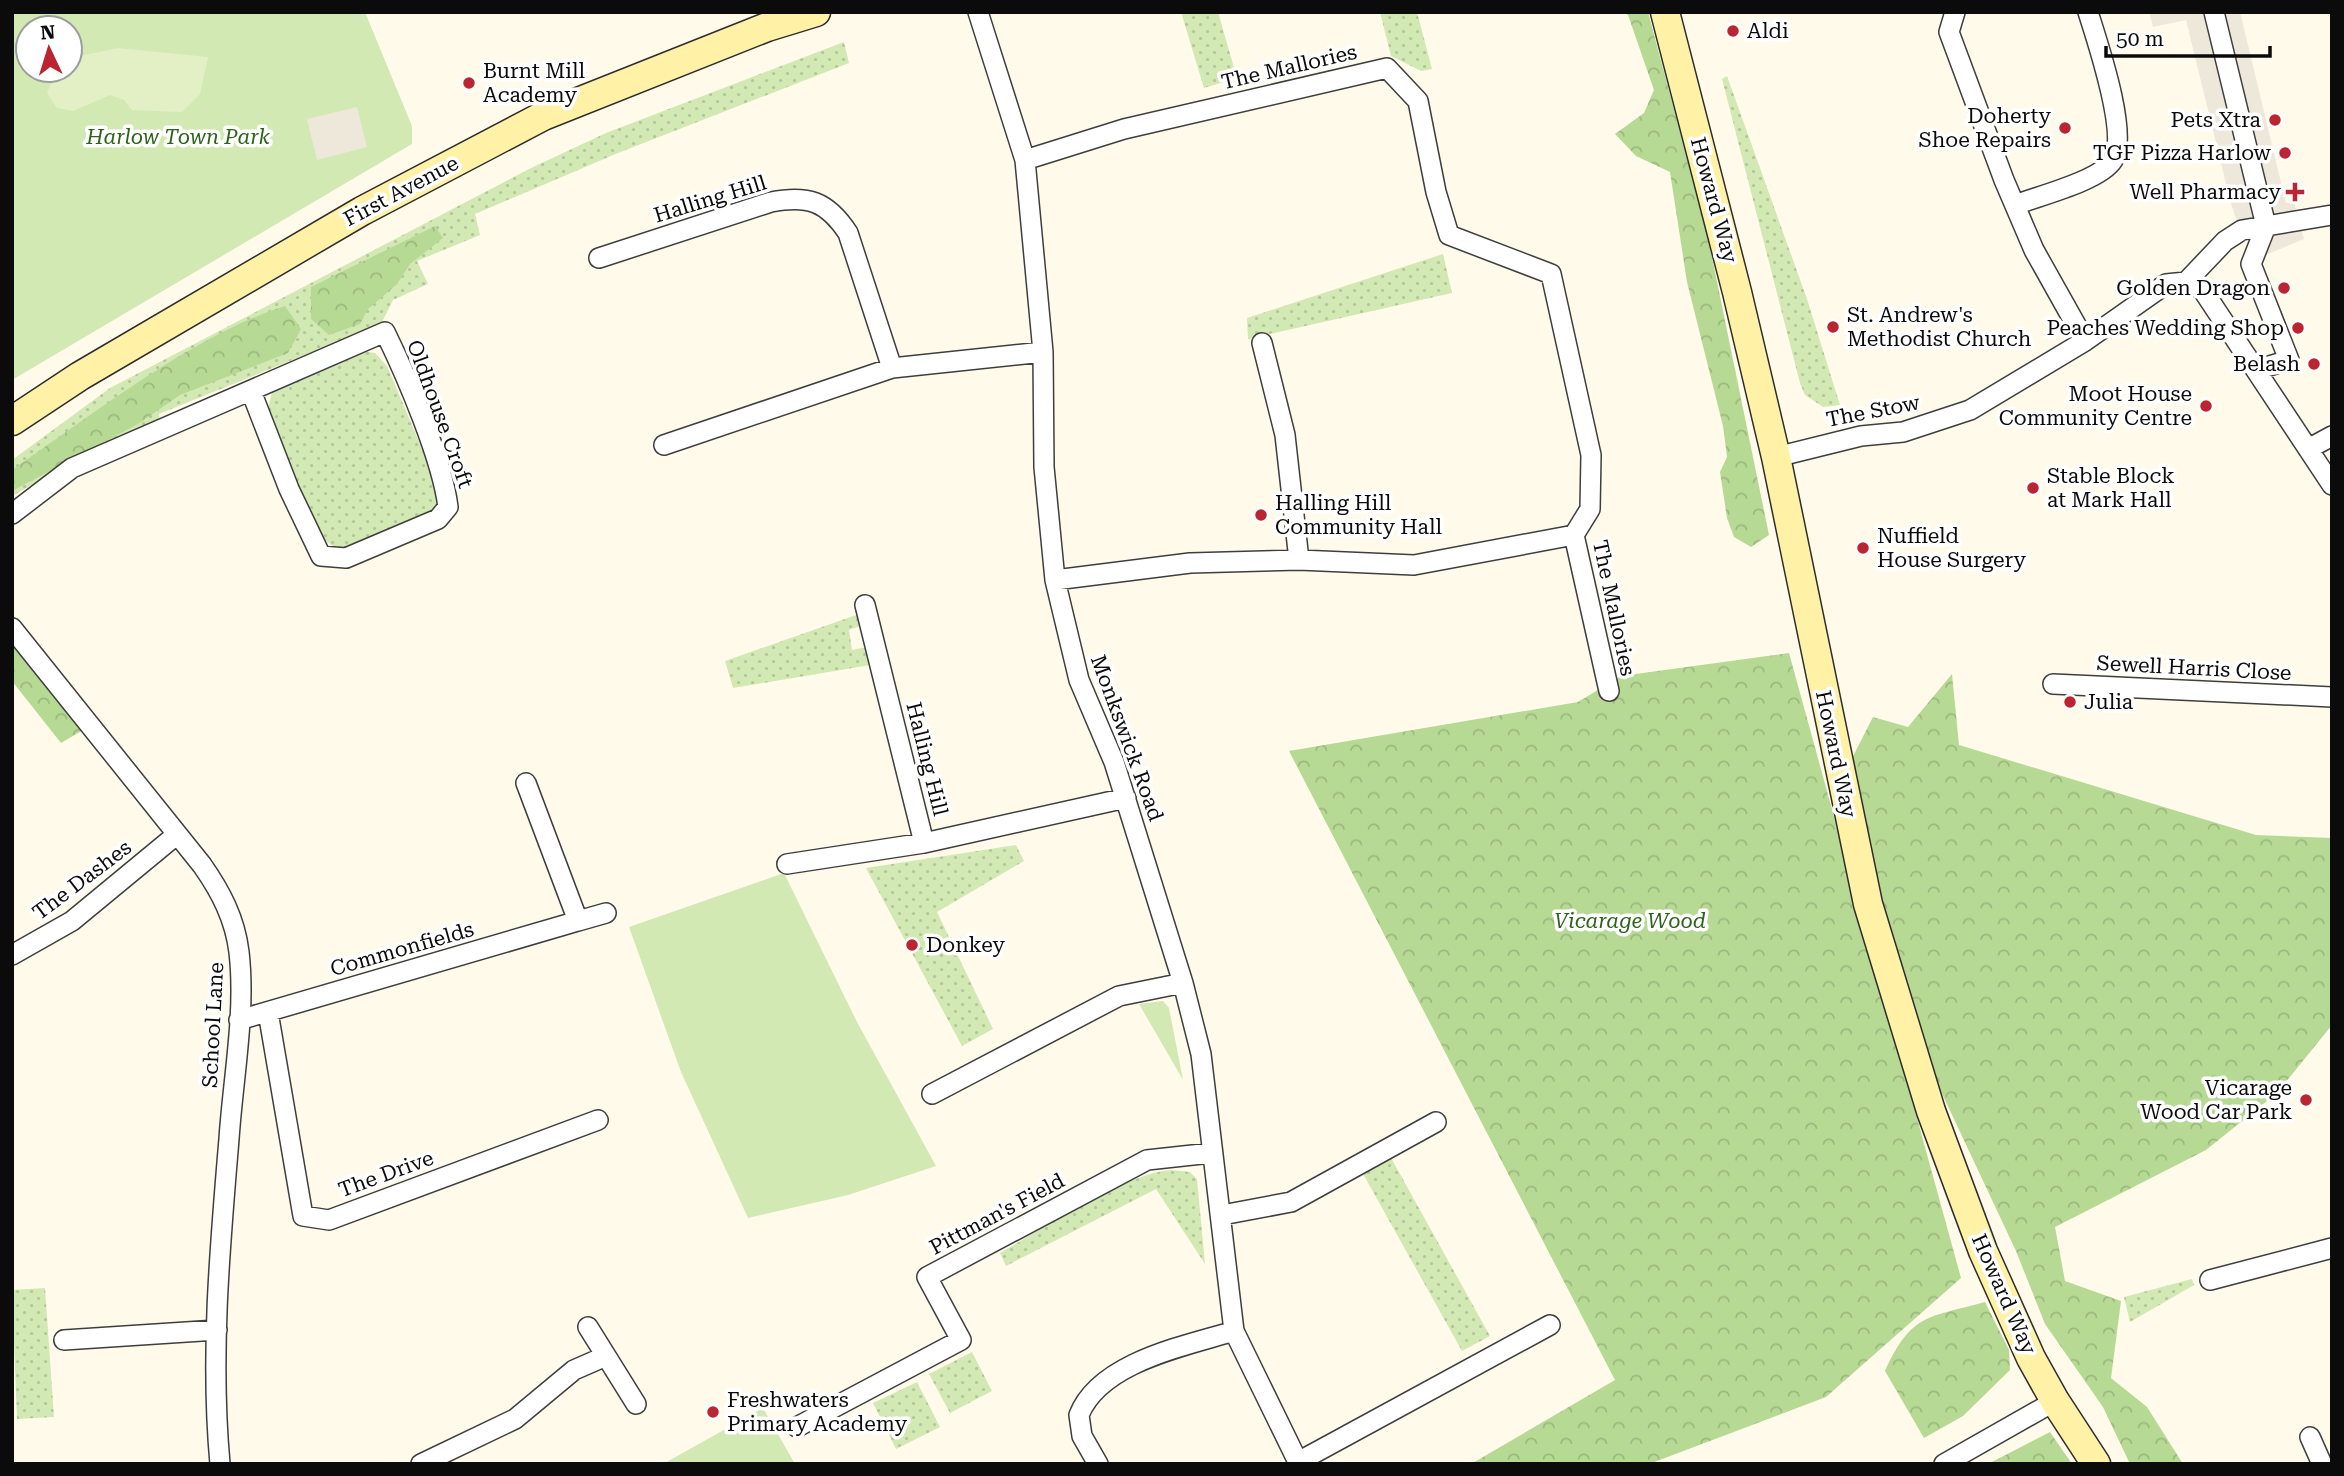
<svg xmlns="http://www.w3.org/2000/svg" width="2344" height="1476" font-family="'Roboto Serif',serif">
  <style>
    .grass { fill: url(#grass-dots) }
    .forest { fill: url(#forest-crowns) }
    .park { fill: #d2e9b4; fill-rule: evenodd }
    .pitch { fill: #e3f0c6 }
    .plaza { fill: #ede8da }
    .lines { fill: none; stroke-linecap: round; stroke-linejoin: round }
    .street-casing { stroke: #3e3e3e; stroke-width: 22 }
    .secondary-casing { stroke: #2d2d2d; stroke-width: 31 }
    .street { stroke: #fff; stroke-width: 19 }
    .secondary { stroke: #fff1a5; stroke-width: 28 }
    .poi-dot { fill: #bb2431; stroke: #fff; stroke-width: 2.5 }
    .labels { text-anchor: middle; stroke-width: 7; stroke-linejoin: round; paint-order: stroke }
    .poi-label { font-size: 21px; fill: #0b0b0b; stroke: #fff; text-anchor: start }
    .street-label { font-size: 21px; fill: #0b0b0b; stroke: #fff }
    .park-label { font-size: 21px; font-style: italic; fill: #2e631c; stroke: #fff }
  </style>
  <defs>
    <pattern id="grass-dots" width="8" height="8" patternUnits="userSpaceOnUse" patternTransform="scale(1.75)"><rect width="8" height="8" fill="#d2e9b4"/><path d="M2 2h.1M6 6h.1" fill="none" stroke="#b3c699" stroke-width="1.8" stroke-linecap="round"/></pattern>
    <pattern id="forest-crowns" width="20" height="18" patternUnits="userSpaceOnUse" patternTransform="scale(1.75)"><rect width="20" height="18" fill="#b6d994"/><path d="M2 6a3 3 0 1 1 6 0M12 15a3 3 0 1 1 6 0" fill="none" stroke="#9bb97e"/></pattern>
  </defs>
  <rect width="100%" height="100%" fill="#fffaea"/>
  <!-- grass -->
  <path class="grass" d="M1181,12H1218L1237,78L1204,88Z
    M1380,12H1417L1432,69L1421,71L1391,56Z
    M844,42L849,63L618,153L475,214L480,235L417,261L428,284L393,300L381,324L159,414L160,422L87,454L12,496V460L110,388L531,168L606,133Z
    M1727,76L1807,299L1840,405L1823,407L1805,395L1800,383L1722,79Z
    M1443,254L1452,293L1248,339L1247,318Z
    M355,350L375,353L387,366L436,482L437,504L427,519L350,551L336,548L319,536L272,424L268,408L274,384Z
    M862,613L866,624L849,630L852,650L872,646L876,664L733,688L725,661Z
    M1016,845L1024,861L937,912L993,1029L962,1046L866,868Z
    M1390,1156L1490,1336L1462,1351L1362,1172Z
    M1171,1170L1190,1172L1197,1179L1205,1264L1156,1189L1006,1266L1000,1253C1043,1229 1125,1173 1171,1170Z
    M2192,1279L2194,1285L2130,1322L2124,1297Z
    M45,1288L54,1417L17,1419L12,1290Z
    M972,1352L992,1391L950,1413L929,1374Z
    M917,1382L940,1427L896,1449L873,1403Z"/>
  <!-- forest -->
  <path class="forest" d="M1622,12H1648L1707,233L1769,535L1751,547L1734,537L1727,518L1720,472L1727,457L1723,426L1687,282L1670,172L1636,156L1615,134L1644,113L1654,90L1628,15Z
    M435,226L443,238L410,264L397,284L368,309L360,324L329,335L311,319V287Z
    M285,306L301,329L288,353L180,395L138,424L12,491V470C91,416 195,334 285,306Z
    M12,638L83,730L61,743L12,681Z
    M1789,653L1961,1278L1826,1397L1649,1464H1471L1615,1380L1289,751L1578,702L1621,676Z
    M1952,674L1959,745L2256,835L2332,838V1025L2277,1093L2206,1150L2055,1227L2065,1281L2121,1301L2111,1378L2147,1407L2183,1464H2130L2103,1407L2045,1324L2016,1251L1922,1051L1872,886L1849,764L1873,717L1908,727Z
    M1985,1302L2009,1350L2010,1370L1963,1416L1924,1438L1885,1371C1912,1313 1927,1318 1985,1302Z
    M2050,1432L2072,1464H1988Z"/>
  <!-- park -->
  <path class="park" d="M12,12H365L412,126V144L12,380ZM28,28H70V70H28Z
    M784,873L857,1022L936,1166L848,1195L748,1218L681,1072L629,927Z
    M1163,1001L1169,1008L1183,1080L1139,1004Z
    M763,1408L795,1464H663Z"/>
  <!-- pitch -->
  <path class="pitch" d="M118,48L208,57L200,94L182,112L132,110L124,100L110,95L73,111L57,108L47,93L57,70H70V58Z"/>
  <!-- plaza -->
  <path class="plaza" d="M2149,12H2240L2286,203L2294,202L2304,239L2263,256L2251,245L2236,219L2230,200L2186,20L2153,27Z
    M357,107L367,147L317,160L307,119Z"/>
  <g class="lines">
    <defs>
      <path id="street" d="M978,12L1025,160L1043,352L1044,467L1055,580L1079,680L1114,762L1183,983L1201,1054L1234,1331L1299,1464
        M1955,12L1949,32L2004,180L2034,250L2085,341
        M2214,12L2266,226L2251,264L2289,360L2256,370
        M1025,160L1124,129L1387,68L1418,101L1436,192L1449,235L1551,274L1591,455L1590,509L1574,535L1414,565L1299,560L1190,563L1055,580
        M2015,205C2038,196 2100,181 2113,160C2129,134 2097,41 2088,12
        M599,258L771,202C808,195 827,201 848,233L892,368
        M2186,282L2202,289L2332,485
        M1262,343L1285,435L1299,560
        M664,445L892,368L1043,352
        M2308,449L2332,436
        M1776,457L1861,436L1903,432L1970,410L2085,341L2166,284L2186,282L2225,241L2242,230L2332,215
        M12,514L72,468L385,332C407,377 442,459 448,507L438,519L346,558L321,556L289,489L251,391
        M1574,535L1609,691
        M865,605L924,843
        M12,628L202,865C221,892 235,919 239,952C246,1013 233,1078 229,1139C220,1246 210,1356 220,1464
        M2053,684L2332,697
        M787,864L924,843L1126,798
        M578,921L606,913
        M12,955L72,921L175,836
        M268,1012L303,1216L329,1220L598,1120
        M239,1020L578,921L526,783
        M932,1094L1119,996L1183,983
        M1222,1215L1291,1202L1436,1122
        M2210,1280L2332,1248
        M588,1327L636,1404
        M64,1340L217,1330
        M797,1427L961,1340L927,1277L1147,1160L1211,1153
        M2310,1437L2322,1464
        M1298,1462L1550,1325
        M421,1464L515,1419L574,1370L606,1356
        M1098,1464L1082,1436L1079,1415C1100,1362 1185,1346 1234,1331
        M1944,1464L2055,1401"/>
      <path id="secondary" d="M1665,12L1737,292L1776,457L1868,904L1931,1111L1983,1251L2031,1358L2055,1401L2096,1464
        M12,421L80,376L362,211L543,116L767,27L816,12"/>
    </defs>
    <!-- street casing -->
    <use href="#street" class="street-casing"/>
    <!-- secondary casing -->
    <use href="#secondary" class="secondary-casing"/>
    <!-- street -->
    <use href="#street" class="street"/>
    <!-- secondary -->
    <use href="#secondary" class="secondary"/>
  </g>
  <!-- markers -->
  <g class="poi-dot">
    <circle cx="1733" cy="31" r="7"/>
    <circle cx="469" cy="83" r="7"/>
    <circle cx="2275" cy="120" r="7"/>
    <circle cx="2065" cy="128" r="7"/>
    <circle cx="2285" cy="153" r="7"/>
    <path d="M2291.5 181.5h7v7h7v7h-7v7h-7v-7h-7v-7h7z"/>
    <circle cx="2284" cy="288" r="7"/>
    <circle cx="1833" cy="327" r="7"/>
    <circle cx="2298" cy="328" r="7"/>
    <circle cx="2314" cy="364" r="7"/>
    <circle cx="2206" cy="406" r="7"/>
    <circle cx="2033" cy="488" r="7"/>
    <circle cx="1261" cy="515" r="7"/>
    <circle cx="1863" cy="548" r="7"/>
    <circle cx="2070" cy="702" r="7"/>
    <circle cx="912" cy="945" r="7"/>
    <circle cx="2306" cy="1100" r="7"/>
    <circle cx="713" cy="1412" r="7"/>
  </g>
  <g class="labels">
    <!-- poi labels -->
    <g class="poi-label">
      <text x="1747" y="38">Aldi</text>
      <text x="483" y="78">Burnt Mill<tspan x="483" dy="24">Academy</tspan></text>
      <text x="2051" y="123" text-anchor="end">Doherty<tspan x="2051" dy="24">Shoe Repairs</tspan></text>
      <text x="2261" y="127" text-anchor="end">Pets Xtra</text>
      <text x="2271" y="160" text-anchor="end">TGF Pizza Harlow</text>
      <text x="2281" y="199" text-anchor="end">Well Pharmacy</text>
      <text x="2270" y="295" text-anchor="end">Golden Dragon</text>
      <text x="1847" y="322">St. Andrew's<tspan x="1847" dy="24">Methodist Church</tspan></text>
      <text x="2284" y="335" text-anchor="end">Peaches Wedding Shop</text>
      <text x="2300" y="371" text-anchor="end">Belash</text>
      <text x="2192" y="401" text-anchor="end">Moot House<tspan x="2192" dy="24">Community Centre</tspan></text>
      <text x="2047" y="483">Stable Block<tspan x="2047" dy="24">at Mark Hall</tspan></text>
      <text x="1275" y="510">Halling Hill<tspan x="1275" dy="24">Community Hall</tspan></text>
      <text x="1877" y="543">Nuffield<tspan x="1877" dy="24">House Surgery</tspan></text>
      <text x="2084" y="709">Julia</text>
      <text x="926" y="952">Donkey</text>
      <text x="2292" y="1095" text-anchor="end">Vicarage<tspan x="2292" dy="24">Wood Car Park</tspan></text>
      <text x="727" y="1407">Freshwaters<tspan x="727" dy="24">Primary Academy</tspan></text>
    </g>
    <!-- street labels -->
    <g class="street-label">
      <text transform="translate(1289 67) rotate(-13)" y="7">The Mallories</text>
      <text transform="translate(401 191) rotate(-28)" y="7">First Avenue</text>
      <text transform="translate(710 199) rotate(-17)" y="7">Halling Hill</text>
      <text transform="translate(1714 200) rotate(75)" y="7">Howard Way</text>
      <text transform="translate(1873 411) rotate(-11)" y="7">The Stow</text>
      <text transform="translate(440 414) rotate(70)" y="7">Oldhouse Croft</text>
      <text transform="translate(1614 608) rotate(78)" y="7">The Mallories</text>
      <text transform="translate(2194 668) rotate(3)" y="7">Sewell Harris Close</text>
      <text transform="translate(1127 738) rotate(70)" y="7">Monkswick Road</text>
      <text transform="translate(1836 754) rotate(78)" y="7">Howard Way</text>
      <text transform="translate(927 759) rotate(76)" y="7">Halling Hill</text>
      <text transform="translate(82 880) rotate(-37)" y="7">The Dashes</text>
      <text transform="translate(402 949) rotate(-16)" y="7">Commonfields</text>
      <text transform="translate(213 1025) rotate(-87)" y="7">School Lane</text>
      <text transform="translate(386 1174) rotate(-20)" y="7">The Drive</text>
      <text transform="translate(997 1214) rotate(-28)" y="7">Pittman's Field</text>
      <text transform="translate(2004 1294) rotate(66)" y="7">Howard Way</text>
    </g>
    <!-- park labels -->
    <g class="park-label">
      <text x="178" y="144">Harlow Town Park</text>
      <text x="1630" y="928">Vicarage Wood</text>
    </g>
  </g>
  <!-- border -->
  <rect width="2344" height="1476" fill="none" stroke="#0b0b0b" stroke-width="28"/>
  <!-- north arrow -->
  <g transform="translate(49 49) rotate(356)"><circle r="33" fill="#ffffff" stroke="#9d9d9d" stroke-width="2"/>
  <path d="M0-5L12 26L0 18L-12 26Z" fill="#bb2431"/>
  <text y="-10" font-size="19" font-weight="bold" text-anchor="middle" fill="#0b0b0b">N</text>
  </g>
  <!-- scale -->
  <path d="M2106 46v10h164v-10" fill="none" stroke="#0b0b0b" stroke-width="3.5"/>
  <text x="2116" y="46" font-size="21" fill="#0b0b0b" stroke="#ffffff" stroke-width="5" paint-order="stroke">50 m</text>
</svg>
